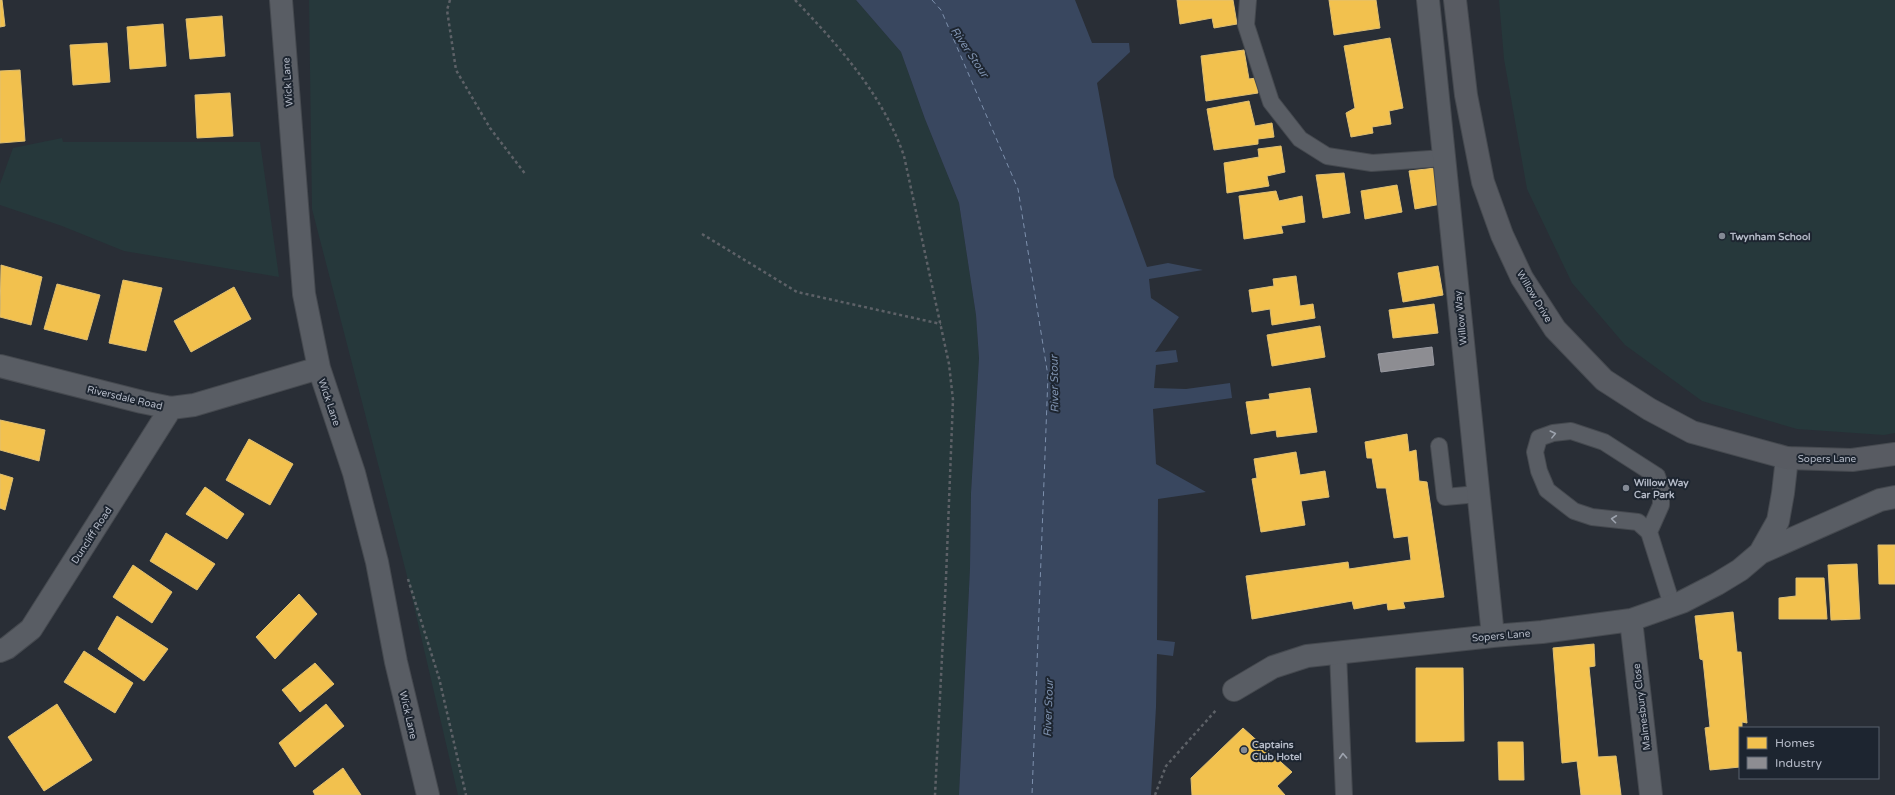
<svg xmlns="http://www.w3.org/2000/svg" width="1895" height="795" font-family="'Varela Round',sans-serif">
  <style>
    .green { fill: #26383b }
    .water { fill: #39475f }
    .homes { fill: #f2c14e; stroke: #dfbf72 }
    .industry { fill: #8d8d92; stroke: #999aa2 }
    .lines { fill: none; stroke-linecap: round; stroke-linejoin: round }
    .ferry { stroke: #7d90ad; stroke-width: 1; stroke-dasharray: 5 4; stroke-linecap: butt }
    .lane-casing { stroke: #45494f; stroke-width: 18 }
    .street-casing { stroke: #45494f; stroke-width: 24 }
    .secondary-casing { stroke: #45494f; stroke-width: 24 }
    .path { stroke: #5d6167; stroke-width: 2.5; stroke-dasharray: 3 3; stroke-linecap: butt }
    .lane { stroke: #595d64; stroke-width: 16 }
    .street { stroke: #595d64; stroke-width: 22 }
    .secondary { stroke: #585b62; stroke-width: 22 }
    .oneway { stroke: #9da3ae }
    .poi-dot { fill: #838994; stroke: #1d2530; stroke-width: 1.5 }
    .labels { text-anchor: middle; stroke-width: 4; stroke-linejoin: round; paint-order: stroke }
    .street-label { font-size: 10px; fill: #b4bac7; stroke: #1d2530 }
    .poi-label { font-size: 10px; font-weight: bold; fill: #b4bac7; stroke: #1d2530; text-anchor: start }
    .water-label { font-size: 11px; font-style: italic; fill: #7d90ad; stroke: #1d2530 }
  </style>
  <rect width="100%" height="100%" fill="#292e36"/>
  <!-- green -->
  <path class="green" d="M309,0H856L901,52L925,119L959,203L976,315L979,358L971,493L970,568L959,795H458L406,572L312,209Z
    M1499,0H1895V433L1884,435L1797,429L1702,401L1625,345L1572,283L1527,189L1504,59Z
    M62,138L63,142H260L279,277L124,251L62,226L0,205V184L13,148Z"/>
  <!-- water -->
  <path class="water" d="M856,0H1075L1092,43H1129L1130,52L1097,83L1114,177L1147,267L1168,263L1203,270L1149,279L1151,298L1179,317L1155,352L1176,350L1178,362L1156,365L1154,388L1186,389L1230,383L1232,398L1153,409L1156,464L1206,492L1158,499L1157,640L1175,642L1173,656L1157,654L1156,707L1151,795H959L970,568L971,493L979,358L976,315L959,203L925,119L901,52Z"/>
  <!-- homes -->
  <path class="homes" d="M0,0H2L5,26L0,27Z
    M1177,0H1233L1237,24L1214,28L1212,18L1180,24Z
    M1329,0H1376L1380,28L1334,35Z
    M222,16L225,56L190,59L186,19Z
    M163,24L166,66L130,69L127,27Z
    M1390,38L1403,108L1389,111L1391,124L1372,127L1373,133L1351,137L1346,113L1355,108L1344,46Z
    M107,43L110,82L73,85L70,45Z
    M1244,50L1249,79L1256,78L1258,93L1206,101L1201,56Z
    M20,70L25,141L0,143V71Z
    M230,93L233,136L197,138L195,95Z
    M1249,101L1255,126L1272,123L1274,137L1258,139V144L1214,150L1207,109Z
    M1281,146L1285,172L1267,176L1269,186L1227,193L1224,163L1259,157L1258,149Z
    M1435,168L1441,204L1415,209L1409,171Z
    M1344,173L1350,213L1323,218L1316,175Z
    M1397,185L1402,212L1365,219L1361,191Z
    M1276,191L1279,201L1302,196L1305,222L1281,226L1283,233L1244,239L1239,196Z
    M1,265L42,277L31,325L0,317Z
    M1438,266L1443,295L1403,302L1398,273Z
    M1296,276L1300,306L1313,304L1315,318L1272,325L1270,309L1252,312L1249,290L1274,286L1273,279Z
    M123,280L162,288L146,351L109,343Z
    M57,284L100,295L87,340L44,329Z
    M234,287L251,319L191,352L174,321Z
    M1434,304L1438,333L1393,338L1389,310Z
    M1320,326L1325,357L1272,366L1267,335Z
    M1310,388L1317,432L1277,437L1276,430L1251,434L1246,402L1270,399L1269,394Z
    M0,420L45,430L39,461L0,450Z
    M1407,434L1409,452L1416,450L1419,481L1427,482L1444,597L1403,602L1405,608L1388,610L1387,603L1354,609L1352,601L1252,619L1246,576L1348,562L1349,569L1411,560L1408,536L1394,538L1386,488H1377L1372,458H1367L1365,442Z
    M249,439L293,464L270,505L226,480Z
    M1296,452L1300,475L1325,471L1329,497L1301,501L1305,525L1261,532L1252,479L1257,478L1254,459Z
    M0,474L13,478L5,510L0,508Z
    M205,487L244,514L227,539L186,514Z
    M166,533L215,564L197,590L150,561Z
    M1878,545H1895V584H1879Z
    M1857,564L1860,619L1831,620L1828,565Z
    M133,565L172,592L152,623L113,597Z
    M1796,578H1824L1827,619H1779V598L1796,596Z
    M299,594L317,614L275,659L256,637Z
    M1733,612L1737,652H1741L1747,723L1742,722V728H1740V767L1710,770L1705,728L1710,727L1703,660L1700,659L1695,616Z
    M117,616L168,649L144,681L98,649Z
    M1594,644L1595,666L1589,667L1598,757L1616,756L1621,795H1581L1577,761L1562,763L1553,648Z
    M84,651L133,683L115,713L64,682Z
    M315,663L334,684L300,712L282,690Z
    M1416,668H1463L1464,741L1416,742Z
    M57,704L92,760L44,791L8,737Z
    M326,704L344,726L295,767L279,743Z
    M1243,728L1292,772L1277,786L1285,795H1192L1191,778Z
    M1498,742H1523L1524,780H1499Z
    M343,768L361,795H315L313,791Z"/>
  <!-- industry -->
  <path class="industry" d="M1432,347L1434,365L1381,372L1378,354Z"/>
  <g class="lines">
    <!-- ferry -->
    <path class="ferry" d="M932,0L941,10L1018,189L1048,376L1032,795"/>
    <defs>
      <path id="lane" d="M1248,0L1246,25L1271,102L1300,139L1327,156L1372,163L1444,158
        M1439,446L1445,497L1478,494
        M1649,532L1661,505V488L1657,476L1604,442L1571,431L1553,433L1539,438L1535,452L1539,471L1547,490L1574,511L1592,517L1638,522L1649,532L1672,605
        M1338,653L1344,795"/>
      <path id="street" d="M281,0L304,294L319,368L354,473L377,562L396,662L428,795
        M1428,0L1493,636
        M0,366L142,402L171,408L194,405L319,368
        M1760,553L1778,521L1783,493L1787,458
        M1631,620L1651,795
        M0,651L7,648L31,629L171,408
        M1234,690L1273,667L1307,656L1493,636L1542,632L1631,620L1682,602L1717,584L1740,570L1760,553L1880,500L1895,497"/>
      <path id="secondary" d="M1455,0L1466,95L1483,182L1502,235L1522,278L1555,329L1604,380L1649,409L1692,432L1787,458L1852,460L1895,454"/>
    </defs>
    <!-- lane casing -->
    <use href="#lane" class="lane-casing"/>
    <!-- street casing -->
    <use href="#street" class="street-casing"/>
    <!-- secondary casing -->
    <use href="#secondary" class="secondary-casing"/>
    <!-- path -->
    <path class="path" d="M450,0L447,10L456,70L490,128L526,175
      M795,0C839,46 883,95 904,156L949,364L953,400L946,578L935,795
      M702,234L797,292L941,324
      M408,579L439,678L466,795
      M1155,795L1166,766L1217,709"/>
    <!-- lane -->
    <use href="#lane" class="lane"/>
    <!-- street -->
    <use href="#street" class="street"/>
    <!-- secondary -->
    <use href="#secondary" class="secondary"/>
  </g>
  <!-- one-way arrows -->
  <defs><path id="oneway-chevron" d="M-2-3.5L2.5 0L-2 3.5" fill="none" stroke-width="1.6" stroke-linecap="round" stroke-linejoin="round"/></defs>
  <g class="oneway">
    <use href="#oneway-chevron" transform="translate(1553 434) rotate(-14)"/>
    <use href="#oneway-chevron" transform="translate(1614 519) rotate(-173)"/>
    <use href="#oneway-chevron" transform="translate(1343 756) rotate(-93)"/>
  </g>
  <!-- markers -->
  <g class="poi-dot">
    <circle cx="1722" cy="236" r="4"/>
    <circle cx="1626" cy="488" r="4"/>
    <circle cx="1244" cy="750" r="4"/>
  </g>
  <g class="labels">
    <!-- street labels -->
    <g class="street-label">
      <text transform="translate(287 82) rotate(-94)" y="4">Wick Lane</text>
      <text transform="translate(1535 296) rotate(59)" y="4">Willow Drive</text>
      <text transform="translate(1460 318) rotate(-96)" y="4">Willow Way</text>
      <text transform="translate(125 397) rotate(13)" y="4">Riversdale Road</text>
      <text transform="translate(330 402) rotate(71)" y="4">Wick Lane</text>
      <text x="1827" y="462">Sopers Lane</text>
      <text transform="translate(91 535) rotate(-57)" y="4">Duncliff Road</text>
      <text transform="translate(1501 635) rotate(-5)" y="4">Sopers Lane</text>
      <text transform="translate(1641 707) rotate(-97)" y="4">Malmesbury Close</text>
      <text transform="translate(409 715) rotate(77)" y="4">Wick Lane</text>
    </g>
    <!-- poi labels -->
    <g class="poi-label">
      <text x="1730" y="240">Twynham School</text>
      <text x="1634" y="486">Willow Way<tspan x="1634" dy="12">Car Park</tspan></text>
      <text x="1252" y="748">Captains<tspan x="1252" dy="12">Club Hotel</tspan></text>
    </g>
    <!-- water labels -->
    <g class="water-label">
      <text transform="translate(970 52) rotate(56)" y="4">River Stour</text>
      <text transform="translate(1054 384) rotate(-91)" y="4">River Stour</text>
      <text transform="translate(1048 708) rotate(-88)" y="4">River Stour</text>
    </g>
  </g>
  <!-- legend -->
  <rect x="1739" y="727" width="140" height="52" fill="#1d2530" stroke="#59616c"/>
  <rect x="1747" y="737" width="20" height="12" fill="#f2c14e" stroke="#59616c"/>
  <text x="1775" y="747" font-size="12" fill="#b4bac7">Homes</text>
  <rect x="1747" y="757" width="20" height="12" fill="#8d8d92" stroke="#59616c"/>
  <text x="1775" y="767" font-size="12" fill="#b4bac7">Industry</text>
</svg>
